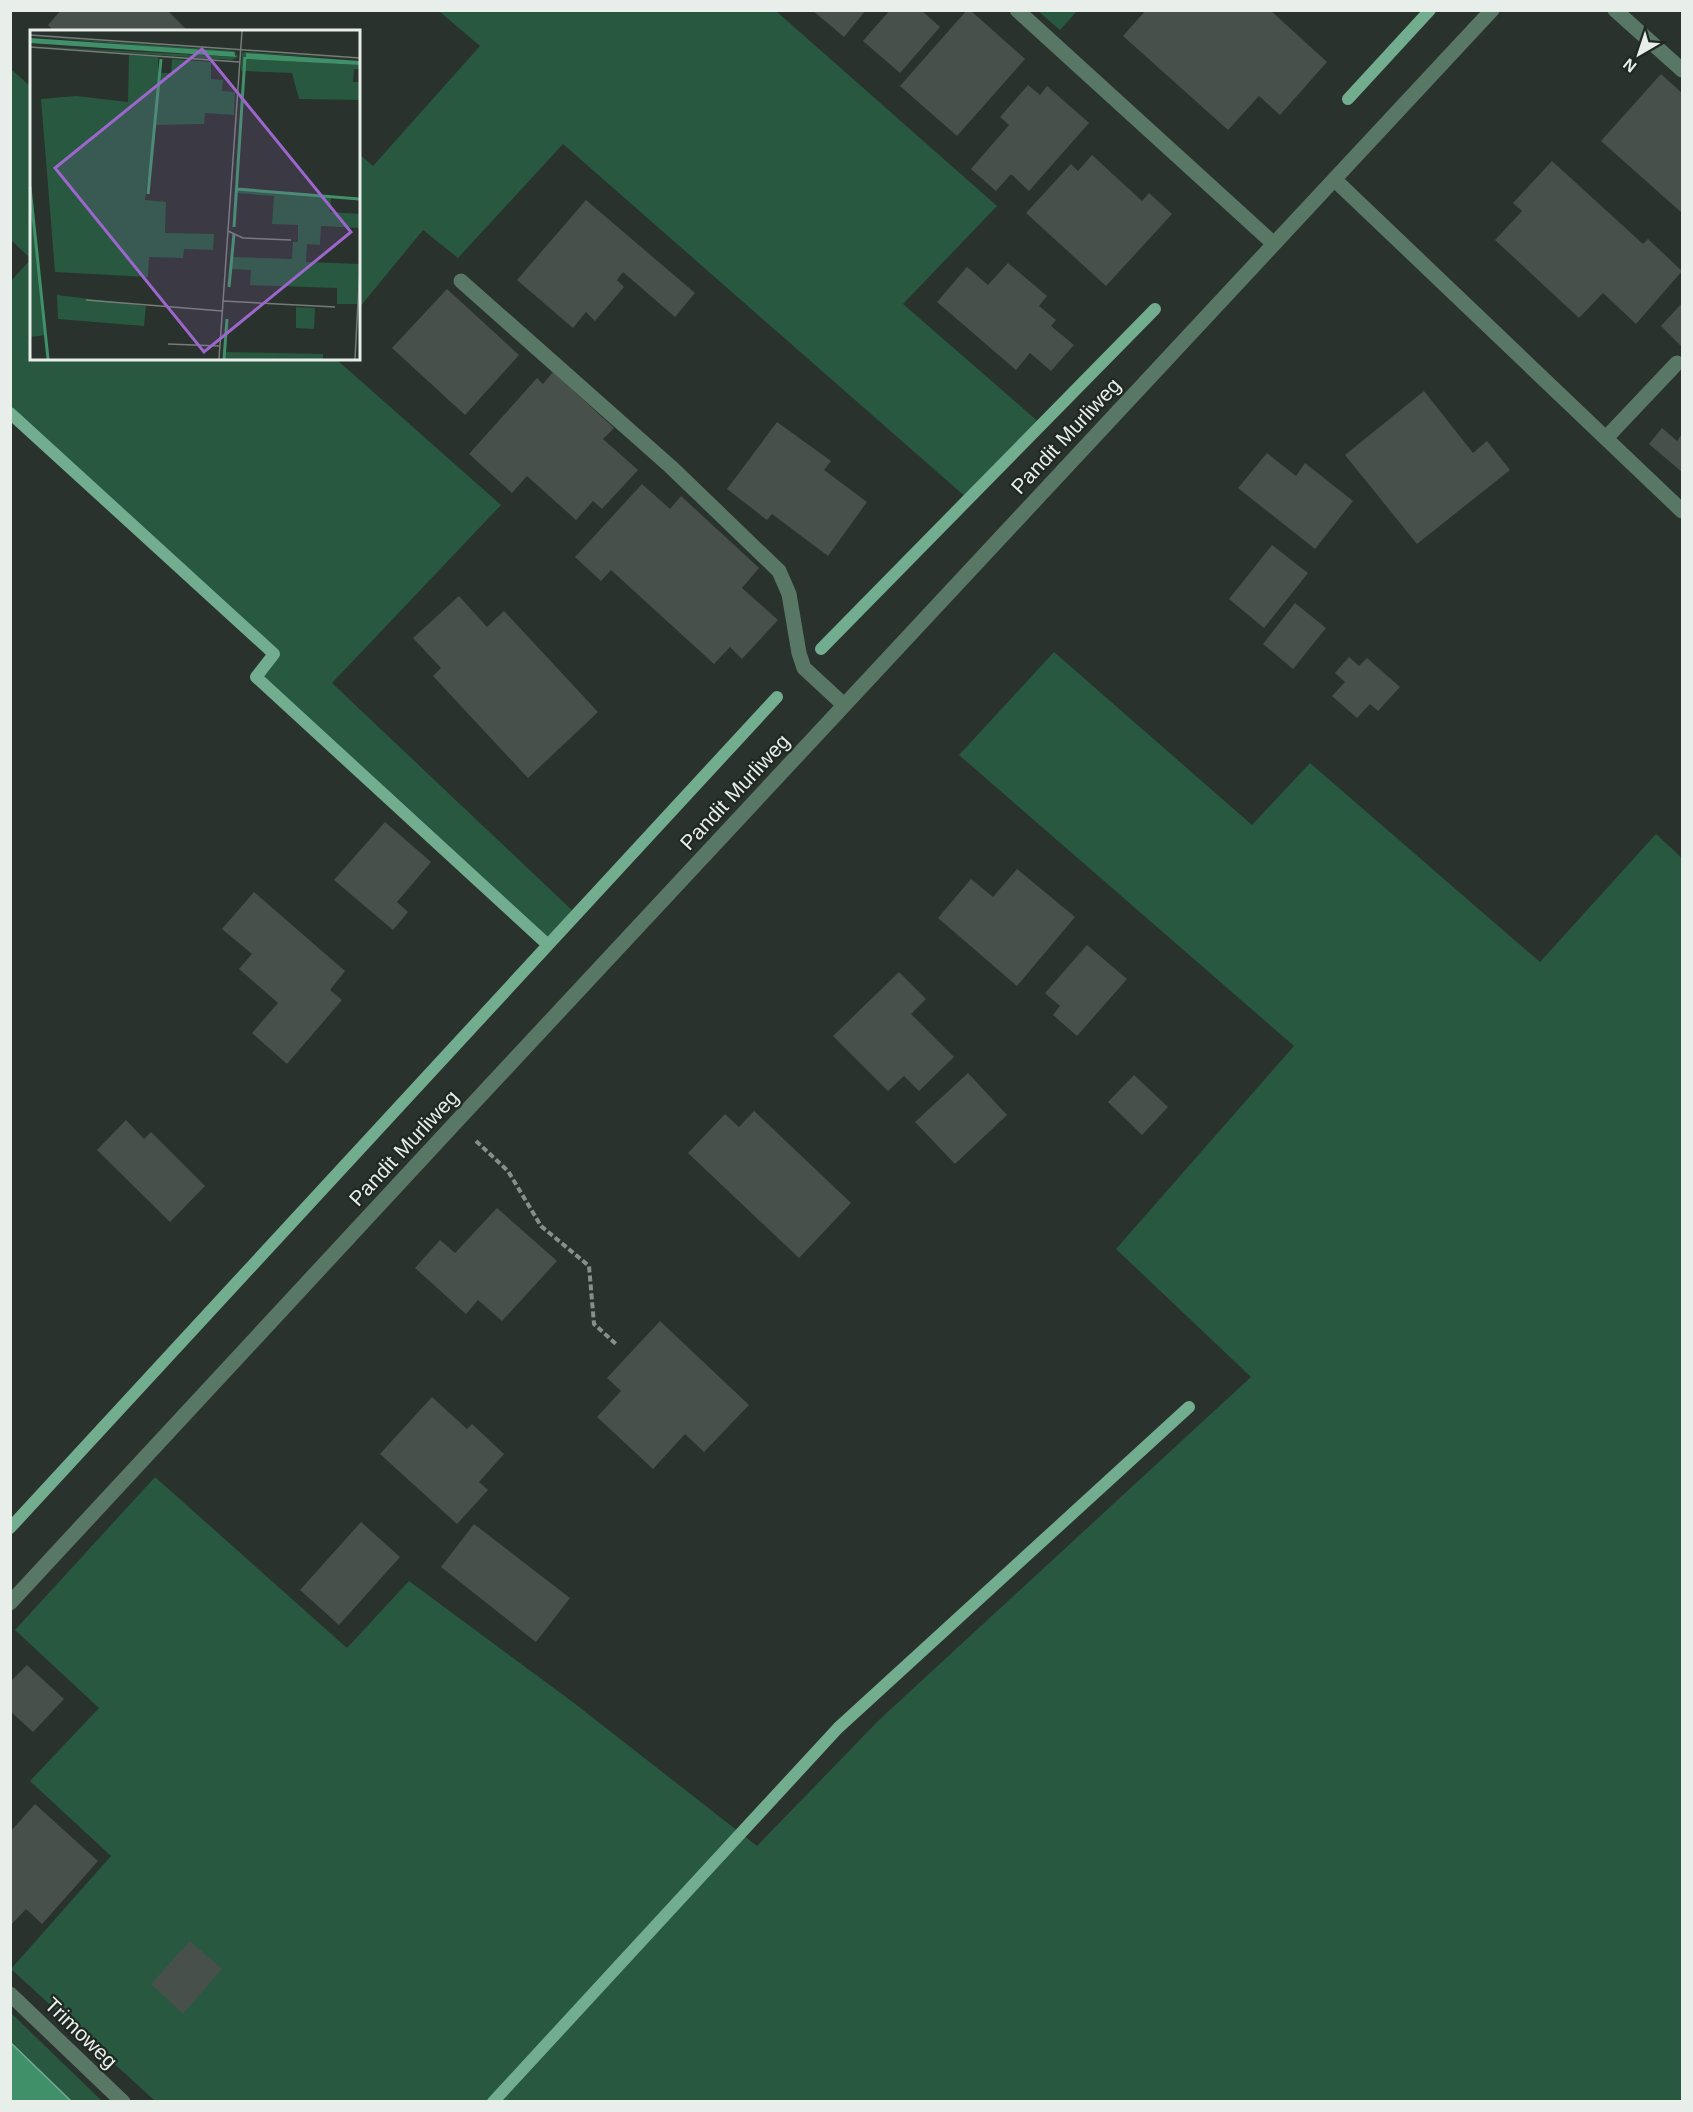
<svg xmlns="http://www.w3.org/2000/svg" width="1693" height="2112" font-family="Helvetica,sans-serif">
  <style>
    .green { fill: #28583f }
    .water { fill: #409169; stroke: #72ad90; stroke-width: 1.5 }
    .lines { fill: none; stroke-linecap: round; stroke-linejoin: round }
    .stream { stroke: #72ad90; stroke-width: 12 }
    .building { fill: #48504b }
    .path { stroke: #888f8a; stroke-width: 4; stroke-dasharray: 6 3; stroke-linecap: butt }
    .service { stroke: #587765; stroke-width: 15 }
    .minor { stroke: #587765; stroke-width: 15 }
    .tertiary { stroke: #587765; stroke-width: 15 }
    .labels { text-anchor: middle; stroke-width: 4.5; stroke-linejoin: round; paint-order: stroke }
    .street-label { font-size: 21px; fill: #e8eeea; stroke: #202823 }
    .inset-river { fill: none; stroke: #409169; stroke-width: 3 }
    .inset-road { fill: none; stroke: #767d79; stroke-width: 1.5 }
    .view { fill: #9c66cc; fill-opacity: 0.15; stroke: #9c66cc; stroke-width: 3 }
    .inset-edge { fill: none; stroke: #e8eeea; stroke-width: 3 }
  </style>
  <rect width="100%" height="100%" fill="#2a322d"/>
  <!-- green -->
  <path class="green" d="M439,11H776L997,206L903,304L1041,424L968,499L563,144L458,258L423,230L359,308V154L373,166L480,46Z
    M1038,11H1077L1060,30Z
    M11,69L31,87L32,358L336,359L501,505L332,683L576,914L548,945L256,677L274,654L11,413V281L31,259L11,240Z
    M1054,652L1252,825L1310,763L1540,962L1656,834L1682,858V2101H155L11,1969L111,1856L30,1781L99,1708L15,1630L155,1477L347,1648L409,1581L574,1703L757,1846L879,1720L1251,1377L1116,1249L1294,1046L959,755Z
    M10,2012L102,2101H71L11,2043Z"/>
  <!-- water -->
  <path class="water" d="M10,2043H11L71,2101H11Z"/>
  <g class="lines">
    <!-- stream -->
    <path class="stream" d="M1348,99L1430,10
      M10,413L274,654L256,677L548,945
      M821,649L1155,309
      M10,1528L777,697
      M493,2102L838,1728L1189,1407"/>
  </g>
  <!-- building -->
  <path class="building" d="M61,10H167L189,32H55L48,25Z
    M812,10H866L844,37Z
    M890,10H921L940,27L900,73L863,41Z
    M967,10H970L1025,59L957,136L900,86Z
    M1146,10H1270L1327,62L1280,115L1259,96L1228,130L1123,36Z
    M1661,74L1682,93V213L1601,141Z
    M1028,85L1040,95L1047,86L1089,123L1029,191L1011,174L996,191L971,169L1009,125L1000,117Z
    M1092,155L1142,201L1149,193L1172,214L1106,286L1026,213L1071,164L1078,171Z
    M1552,161L1643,244L1648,239L1682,271L1636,324L1603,293L1579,318L1495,240L1522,211L1513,203Z
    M586,200L695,293L675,317L623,272L617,280L624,287L595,321L586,312L573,328L517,280Z
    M1008,263L1047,296L1039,306L1056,320L1051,326L1074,345L1051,371L1030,353L1016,370L937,302L967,267L988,285Z
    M447,289L519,355L465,415L392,348Z
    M1682,303V347L1661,326Z
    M553,372L614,428L603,439L638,470L602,509L593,501L576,520L527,476L512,493L469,454L537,378L543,384Z
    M1424,391L1473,453L1487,441L1510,470L1417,544L1345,455Z
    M777,422L831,461L824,470L867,502L828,556L772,514L767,520L727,489Z
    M1662,428L1677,441L1682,434V472L1649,444Z
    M1267,453L1296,476L1305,463L1353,501L1315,549L1238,488Z
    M642,484L670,509L681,496L759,568L742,588L778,620L742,659L730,647L714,664L611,570L601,581L575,557Z
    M1272,545L1308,573L1264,628L1229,599Z
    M459,596L487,627L504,611L598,712L528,778L433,676L441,668L413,638Z
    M1295,603L1326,628L1293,669L1263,644Z
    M1349,657L1359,666L1367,658L1400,687L1378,711L1370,704L1357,718L1332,696L1345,682L1335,673Z
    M385,822L431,862L397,902L408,912L393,930L334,880Z
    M1017,869L1075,917L1017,986L938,918L971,879L993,897Z
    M254,892L345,971L330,990L342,1000L287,1064L252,1033L278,1003L239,969L252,954L222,929Z
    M1087,945L1127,979L1077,1036L1053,1015L1060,1006L1045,993Z
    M899,972L926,999L911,1014L954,1057L919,1091L904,1076L888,1091L833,1036Z
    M968,1073L1007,1115L955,1164L915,1122Z
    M1134,1075L1168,1107L1142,1135L1108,1102Z
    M754,1111L851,1203L799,1258L688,1153L725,1114L739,1127Z
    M126,1120L144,1139L151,1132L205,1186L170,1222L97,1150Z
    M497,1208L557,1261L502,1321L478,1300L466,1314L415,1268L440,1240L455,1253Z
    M660,1321L749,1405L704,1452L685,1434L653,1469L597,1417L621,1391L607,1378Z
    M432,1397L467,1429L472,1424L504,1454L479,1482L488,1490L457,1524L380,1454Z
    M361,1522L400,1557L339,1625L300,1590Z
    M474,1524L570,1598L536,1642L441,1567Z
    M27,1665L64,1699L33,1732L10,1711V1682Z
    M35,1804L98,1861L42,1924L26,1909L10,1926V1832Z
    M190,1941L222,1969L183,2014L151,1984Z"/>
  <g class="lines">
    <!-- path -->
    <path class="path" d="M476,1141L508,1171L541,1226L589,1266L594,1324L616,1344"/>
    <!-- service -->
    <path class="service" d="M1615,10L1682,70
      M1335,180L1682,511
      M461,281L671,467L779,571L789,594L799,653L804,668L844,705
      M1606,438L1677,363"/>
    <!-- minor -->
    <path class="minor" d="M1017,10L1274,244
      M10,1994L123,2102"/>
    <!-- tertiary -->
    <path class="tertiary" d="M10,1603L456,1122L1492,10"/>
  </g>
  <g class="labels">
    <!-- street labels -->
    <g class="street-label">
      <text transform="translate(1066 436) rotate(-47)" y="7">Pandit Murliweg</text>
      <text transform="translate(735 792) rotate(-47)" y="7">Pandit Murliweg</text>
      <text transform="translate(404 1148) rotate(-47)" y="7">Pandit Murliweg</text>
      <text transform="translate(81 2033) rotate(44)" y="7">Trimoweg</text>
    </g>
  </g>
  <!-- overview -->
  <g transform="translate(30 30)">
    <rect width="330" height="330" fill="#2a322d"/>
    <path d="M0,6L205,21L208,27L202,30L0,16L206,27V24ZM216,22L330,29L216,23V29L330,35V39H324L323,52H330V70L269,69L262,43L211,41L212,23ZM99,25L128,27V43H141L142,29L181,32V49L193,50L192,61L205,62L204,85L175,83L174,94L125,95L115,170L136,172L135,203L184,204L183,220L154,219L153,228L119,227L118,247L25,242L11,69L46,66L98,72ZM0,157L16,305L0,307ZM207,159L301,168L300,182L330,184V198L291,196L290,215L277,214L276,232L329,234L327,274H307V258L220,255L221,240L201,239L202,227L262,229L263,212H268V195L242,194L244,166L206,163ZM27,265L116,276L114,296L28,289ZM266,277L285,278L284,299L266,298ZM195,322L293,324V329H194Z" fill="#28583f"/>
    <path d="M0,8L204,22L206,27L0,13ZM216,23L330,31V35L216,29Z" fill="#409169"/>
    <path class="inset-river" d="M0,157L18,329M207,159L329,169M118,164L131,29M204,197L215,27M199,257L204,204M194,329L197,289"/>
    <path class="inset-road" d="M0,5L330,28M0,17L209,32M198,201L213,208L261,210M56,270L192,281M193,271L305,277M138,314L190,316M189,329L212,1M325,329L330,234"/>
    <path class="view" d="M172,19L321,202L174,322L25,138Z"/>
    <rect width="330" height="330" class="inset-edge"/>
  </g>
  <!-- border -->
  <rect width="1693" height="2112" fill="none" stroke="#e8eeea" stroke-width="24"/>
  <!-- north arrow -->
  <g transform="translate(1639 54) rotate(219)" stroke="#202823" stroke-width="4.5" paint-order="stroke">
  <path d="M0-4.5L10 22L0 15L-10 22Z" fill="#e8eeea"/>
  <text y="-9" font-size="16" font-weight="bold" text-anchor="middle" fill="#e8eeea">N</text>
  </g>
</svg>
